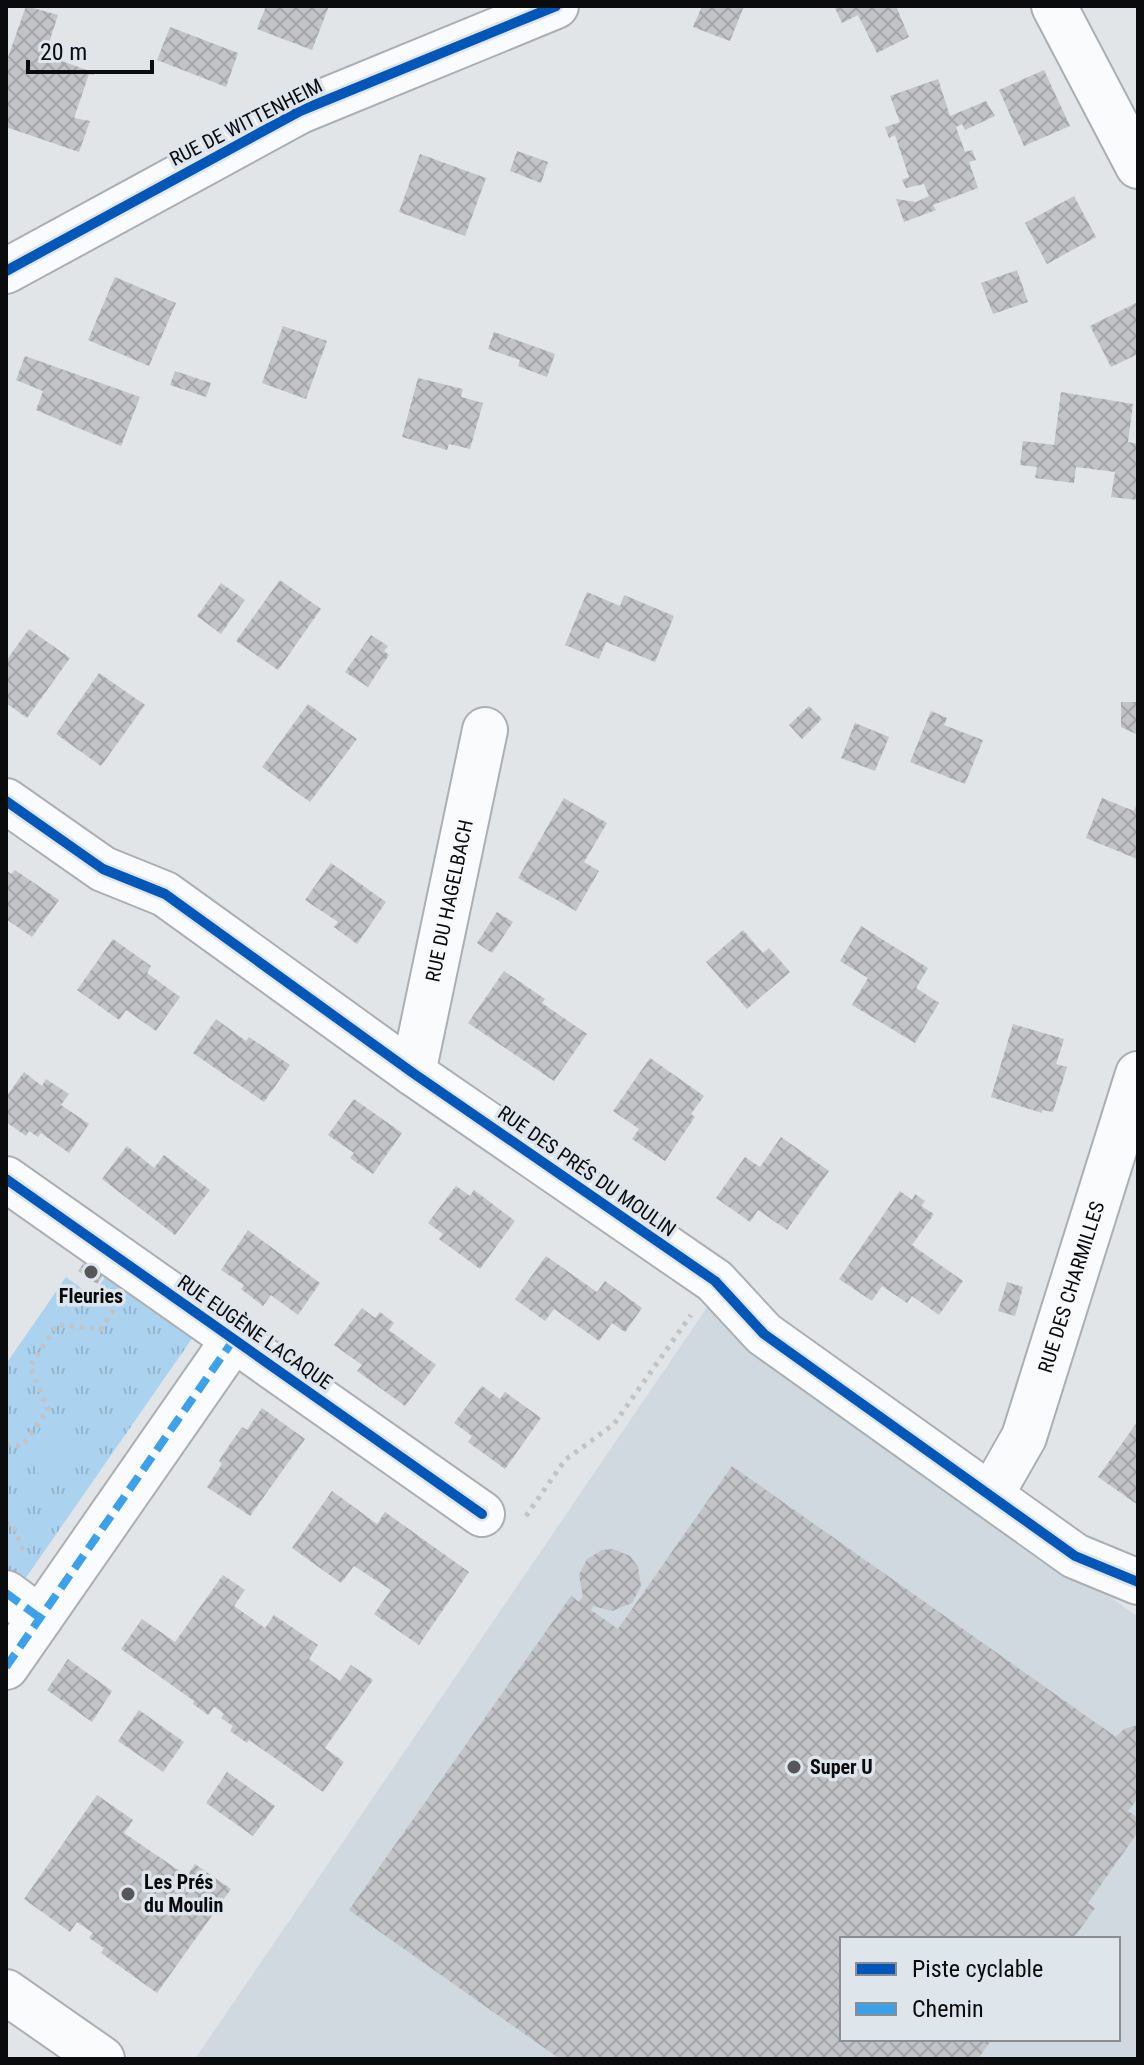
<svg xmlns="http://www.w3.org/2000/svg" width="1144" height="2065" font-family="'Roboto Condensed',sans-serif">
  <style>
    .built { fill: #d0d8e0; fill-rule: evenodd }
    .grass { fill: url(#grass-tufts) }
    .park { fill: #abd3f0 }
    .building { fill: url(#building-cross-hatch) }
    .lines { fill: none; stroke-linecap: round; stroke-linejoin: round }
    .street-casing { stroke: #acafb1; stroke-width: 48 }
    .secondary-casing { stroke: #acafb1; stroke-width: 48 }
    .path { stroke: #c1c3c4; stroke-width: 5; stroke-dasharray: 4 6; stroke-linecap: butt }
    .street { stroke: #fafbfc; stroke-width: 44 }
    .secondary { stroke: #fafbfc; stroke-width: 44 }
    .quiet { stroke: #3ca1e9; stroke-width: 8; stroke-dasharray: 16 8; stroke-linecap: butt }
    .cycleway-casing { stroke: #dee5eb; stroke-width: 15 }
    .cycleway { stroke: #0057b8; stroke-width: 10 }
    .poi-dot { fill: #55575a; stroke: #dee5eb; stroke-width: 3 }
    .labels { text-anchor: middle; stroke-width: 7; stroke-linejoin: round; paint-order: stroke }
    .street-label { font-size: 20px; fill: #090b0d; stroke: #dee5eb }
    .poi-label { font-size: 20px; font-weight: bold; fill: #090b0d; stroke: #dee5eb; text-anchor: start }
  </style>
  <defs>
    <pattern id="grass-tufts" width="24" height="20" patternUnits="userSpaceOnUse" patternTransform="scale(2)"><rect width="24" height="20" fill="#abd3f0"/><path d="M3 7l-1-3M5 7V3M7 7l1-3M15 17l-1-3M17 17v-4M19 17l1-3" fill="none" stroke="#92b4cd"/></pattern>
    <pattern id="building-cross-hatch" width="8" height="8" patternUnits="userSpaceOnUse" patternTransform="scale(2)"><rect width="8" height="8" fill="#c2c3c6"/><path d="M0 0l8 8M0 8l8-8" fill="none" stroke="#a5a6a9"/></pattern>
  </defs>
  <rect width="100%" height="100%" fill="#e1e5e8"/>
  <!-- built -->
  <path class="built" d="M708,1306L1138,1617V2059H195ZM842,1939H1118V2039H842Z"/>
  <!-- grass -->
  <path class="grass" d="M111,1269L198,1330L23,1582L6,1570V1364L66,1277L92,1296Z"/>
  <!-- park -->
  <path class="park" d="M50,1416L87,1445L78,1462L47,1487L25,1452Z"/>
  <!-- building -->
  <path class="building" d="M26,6L58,15L45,55L95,73L94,75L89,74L74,118L90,121L79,152L6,127V63Z
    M266,6H329L312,50L257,29Z
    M702,6H744L730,41L693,27Z
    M834,6H896L909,37L877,53L858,15L842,23Z
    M170,27L238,53L226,87L157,60Z
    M1044,70L1070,126L1024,146L999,90Z
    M938,79L950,116L986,101L995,116L965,130L962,124L956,127L965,152L972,150L976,160L969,162L978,188L933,205L936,210L904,222L896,199L916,202L929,196L924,184L906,188L902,180L909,177L895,135L889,138L885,127L900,122L890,96Z
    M517,151L548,162L541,183L510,171Z
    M420,154L486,178L465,236L399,212Z
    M1074,196L1096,237L1047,264L1025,223Z
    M1017,270L1028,302L993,314L981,283Z
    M115,277L176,303L149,366L88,340Z
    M1138,302V354L1111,367L1090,326Z
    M283,326L327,341L306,399L262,383Z
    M494,332L555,354L547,377L518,366L520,360L488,349Z
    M25,356L140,397L121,446L36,410L43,391L16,380Z
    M175,371L211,383L206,397L170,385Z
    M418,378L463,389L461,397L483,403L470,449L449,444L447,450L402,437Z
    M1061,392L1133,404L1128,442L1138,444V500L1111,497L1115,472L1076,467L1074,483L1035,478L1037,467L1020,465L1023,441L1054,445Z
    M280,580L321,609L278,670L236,641Z
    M221,583L245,600L221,634L197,616Z
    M587,592L620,606L624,595L674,616L655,662L606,642L599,659L565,645Z
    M29,629L70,658L27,718L6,703V661Z
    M371,635L388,646L384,651L389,655L368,687L345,672Z
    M99,673L145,705L101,766L56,734Z
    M1121,702H1138V735L1121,727Z
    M308,704L357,739L310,802L262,767Z
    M809,706L822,719L802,739L789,725Z
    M931,711L947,718L944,725L983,740L965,784L910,762Z
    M855,723L889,737L875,771L841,758Z
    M564,798L607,823L584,862L599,871L576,911L518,878Z
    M1102,798L1134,811L1138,801L1137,859L1086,838Z
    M331,863L386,902L357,944L334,927L338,922L305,900Z
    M6,870L11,874L15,870L59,900L32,937L6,919Z
    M497,912L513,922L492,953L477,943Z
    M861,926L928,968L916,988L939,1003L915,1043L852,1005L868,978L840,961Z
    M743,930L763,953L769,948L790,972L747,1009L706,962Z
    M113,939L151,966L147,973L180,997L156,1031L126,1010L119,1020L77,990Z
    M504,971L545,999L542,1003L587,1034L554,1081L468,1023Z
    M216,1019L246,1041L249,1037L290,1065L264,1102L193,1053Z
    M1013,1024L1064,1039L1056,1064L1067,1067L1053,1112L1042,1110V1113L991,1097Z
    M650,1058L704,1096L691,1114L695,1117L665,1161L632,1139L639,1129L613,1111Z
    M24,1072L42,1086L46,1079L69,1094L61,1105L89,1124L69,1153L41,1133L38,1137L29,1131L26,1136L6,1122V1097Z
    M354,1099L402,1133L373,1174L350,1158L354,1153L328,1135Z
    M781,1137L829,1171L787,1230L758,1210L750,1222L716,1198L745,1157L760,1167Z
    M127,1146L154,1168L164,1155L210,1190L175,1235L102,1179Z
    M456,1186L470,1196L474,1190L515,1221L480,1269L439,1239L443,1234L428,1223Z
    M900,1191L912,1200L915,1194L925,1201L921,1206L934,1214L912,1245L963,1281L939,1315L912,1296L907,1303L882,1286L872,1301L839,1279Z
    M248,1230L320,1283L298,1315L271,1295L263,1306L241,1289L244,1285L221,1270Z
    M546,1256L597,1292L605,1281L642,1308L625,1332L612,1323L599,1341L554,1309L545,1321L515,1299Z
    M86,1260L105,1273L97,1284L78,1271Z
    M1007,1282L1023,1287L1015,1316L998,1311Z
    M362,1308L375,1318L380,1312L394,1323L389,1330L436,1365L405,1406L357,1371L362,1365L334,1345Z
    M482,1386L500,1399L505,1392L541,1418L505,1469L468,1442L472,1436L454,1423Z
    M262,1408L305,1439L250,1516L207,1487L222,1464L219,1461L230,1444L242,1427L247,1430Z
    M1138,1421V1505L1098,1477Z
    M732,1466L1116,1737L1124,1729L1138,1725V1798L1128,1811L1138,1818V1832L1088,1903L1095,1908L1073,1939H842V2039H992L978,2059H560L349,1910L571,1596L579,1602L583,1596L579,1575L587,1559L602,1550L613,1549L630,1556L638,1567L641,1586L632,1603L612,1611L593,1606L591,1610L618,1629Z
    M332,1491L377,1524L385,1512L469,1572L419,1645L374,1614L391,1590L354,1566L341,1583L292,1548Z
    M223,1575L245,1590L234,1606L265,1628L274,1615L318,1645L309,1659L340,1681L351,1665L373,1680L325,1748L344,1762L323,1792L249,1740L247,1743L230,1731L233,1726L221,1718L224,1714L219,1710L214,1707L208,1715L193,1704L194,1701L121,1649L142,1619L175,1642Z
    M68,1659L112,1691L92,1722L47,1690Z
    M139,1710L184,1742L163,1772L118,1741Z
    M227,1772L275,1806L253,1836L206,1803Z
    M97,1795L133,1820L124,1833L187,1876L195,1864L231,1889L157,1993L101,1953L104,1948L89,1938L93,1933L77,1922L70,1932L24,1899Z"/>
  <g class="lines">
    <defs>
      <g id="street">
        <path d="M6,271L300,111L556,6"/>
        <path d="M6,801L103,869L165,894L413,1073L715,1281L764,1334L1075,1556L1138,1582"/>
        <path id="s1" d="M413,1073L485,730"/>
        <path d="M6,1179L482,1514"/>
        <path id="s2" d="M991,1495L1024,1437L1138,1074"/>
        <path d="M6,1593L40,1618"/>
        <path d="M6,1667L234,1339"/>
        <path d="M6,1992L102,2059"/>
      </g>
      <path id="secondary" d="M1054,6L1138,166"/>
    </defs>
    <!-- street casing -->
    <use href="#street" class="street-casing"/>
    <!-- secondary casing -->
    <use href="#secondary" class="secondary-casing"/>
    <!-- path -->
    <path class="path" d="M6,1445L22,1446L48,1410L30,1366L57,1325L101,1329L115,1307
      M526,1516L565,1460L614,1424L691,1315
      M6,1524H12L25,1555"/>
    <!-- street -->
    <use href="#street" class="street"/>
    <!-- secondary -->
    <use href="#secondary" class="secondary"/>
    <!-- quiet -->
    <path class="quiet" d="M6,1593L40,1618
      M6,1667L234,1339"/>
    <defs>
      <path id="cycleway" d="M6,271L300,111L556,6
        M6,801L103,869L165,894L413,1073L715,1281L764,1334L1075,1556L1138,1582
        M6,1179L482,1514"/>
    </defs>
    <!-- cycleway casing -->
    <use href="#cycleway" class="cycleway-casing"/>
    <!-- cycleway -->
    <use href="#cycleway" class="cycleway"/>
  </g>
  <!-- markers -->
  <g class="poi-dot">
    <circle cx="91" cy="1272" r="8"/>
    <circle cx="794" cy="1767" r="8"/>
    <circle cx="128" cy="1894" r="8"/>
  </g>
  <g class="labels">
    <!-- street labels -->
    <g class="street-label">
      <text transform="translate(246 122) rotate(-27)" y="7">RUE DE WITTENHEIM</text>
      <text dy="7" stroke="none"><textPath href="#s1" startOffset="176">RUE DU HAGELBACH</textPath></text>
      <text transform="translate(587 1171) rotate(35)" y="7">RUE DES PRÉS DU MOULIN</text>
      <text dy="7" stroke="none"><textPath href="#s2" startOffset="224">RUE DES CHARMILLES</textPath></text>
      <text transform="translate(255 1332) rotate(35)" y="7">RUE EUGÈNE LACAQUE</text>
    </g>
    <!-- poi labels -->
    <g class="poi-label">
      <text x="91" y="1303" text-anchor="middle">Fleuries</text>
      <text x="810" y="1774">Super U</text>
      <text x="144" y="1889">Les Prés<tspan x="144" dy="23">du Moulin</tspan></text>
    </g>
  </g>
  <!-- border -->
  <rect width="1144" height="2065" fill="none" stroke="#090b0d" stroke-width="16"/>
  <!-- legend -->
  <rect x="840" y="1937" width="280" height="104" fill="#dee5eb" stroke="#898e92" stroke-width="2"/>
  <rect x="856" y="1963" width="40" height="12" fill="#0057b8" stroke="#898e92" stroke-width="2"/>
  <text x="912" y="1977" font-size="24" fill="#090b0d">Piste cyclable</text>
  <rect x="856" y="2003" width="40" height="12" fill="#3ca1e9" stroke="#898e92" stroke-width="2"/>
  <text x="912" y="2017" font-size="24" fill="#090b0d">Chemin</text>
  <!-- scale -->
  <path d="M28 60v12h124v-12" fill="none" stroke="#090b0d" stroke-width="4"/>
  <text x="40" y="60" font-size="24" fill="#090b0d" stroke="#dee5eb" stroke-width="6" paint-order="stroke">20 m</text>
</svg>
